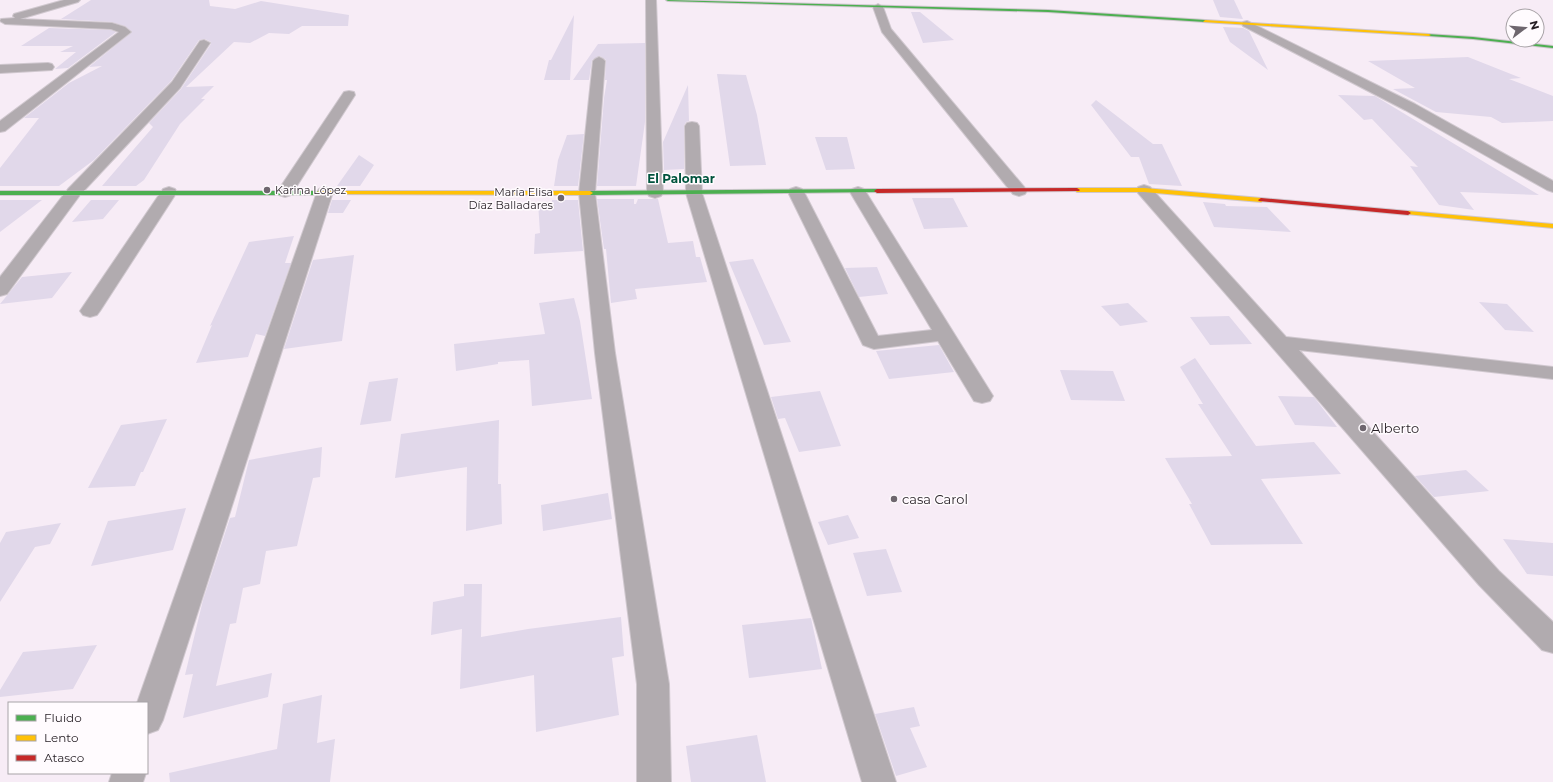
<svg xmlns="http://www.w3.org/2000/svg" width="1553" height="782" font-family="Montserrat,sans-serif">
  <style>
    .building { fill: #e1d8ea }
    .lines { fill: none; stroke-linecap: round; stroke-linejoin: round }
    .street-casing { stroke: #d0c8cf; stroke-width: 2 }
    .fast-casing { stroke: #d0c8cf; stroke-width: 2 }
    .slow-casing { stroke: #d0c8cf; stroke-width: 2 }
    .jam-casing { stroke: #d0c8cf; stroke-width: 2 }
    .street { fill: #b1abaf; fill-rule: evenodd }
    .fast { fill: #4caf50; fill-rule: evenodd }
    .slow { fill: #ffc107; fill-rule: evenodd }
    .jam { fill: #c62828; fill-rule: evenodd }
    .poi-dot { fill: #6e666e; stroke: #fffbfe; stroke-width: 1.5 }
    .labels { text-anchor: middle; stroke-width: 3; stroke-linejoin: round; paint-order: stroke }
    .far-poi-label { font-size: 11px; fill: #251e24; stroke: #fffbfe; text-anchor: start }
    .far-neighbourhood-label { font-size: 12px; font-weight: bold; fill: #00533d; stroke: #fffbfe }
    .poi-label { font-size: 13px; fill: #251e24; stroke: #fffbfe; text-anchor: start }
  </style>
  <rect width="100%" height="100%" fill="#f7ecf6"/>
  <!-- building -->
  <path class="building" d="M91,0H209L210,6L235,9L261,1L349,15L348,26H302L289,34L269,33L250,43L234,42L186,87L214,86L201,99H205L180,124L144,180L136,186H102L153,127L149,123L181,89L211,44V42L205,39L199,40L171,81L94,160L59,186H0V168L39,118H24L69,83L102,66L89,67L132,32L125,26L112,22L61,19Z
    M1213,0H1234L1243,19L1220,17Z
    M911,12H920L954,40L923,43Z
    M574,15L570,80H544L549,60H551Z
    M1223,27L1243,28L1249,31L1268,70L1230,42Z
    M49,28L111,30L116,32L68,68L55,69L76,52H60L73,46H21Z
    M645,43V122L636,186H597L604,98L607,80H605L606,60L600,56L592,60L589,80H573L598,44Z
    M1468,57L1521,78L1509,79L1553,96V121L1502,123L1491,117L1436,112L1393,89L1415,88L1368,61Z
    M717,74L746,75L757,115L766,165L730,166Z
    M688,85L689,121L686,122L684,126V169L664,170L663,142Z
    M1338,95L1375,96L1539,195L1460,192L1474,210L1439,205L1410,166L1418,167L1372,119L1364,120Z
    M1096,100L1153,144H1162L1182,186L1149,184L1139,157H1131L1091,105Z
    M584,134L578,186H554L558,160L567,135Z
    M815,137H847L855,169L826,170Z
    M359,155L374,165L360,186H337Z
    M912,198H953L968,227L924,229Z
    M597,199H634V204H636L638,199H658L668,243L693,241L696,257H700L707,282L635,289L637,299L611,303L606,249H604Z
    M0,200H42L0,232Z
    M91,200H119L103,219L72,222Z
    M332,200H351L343,213H328Z
    M552,200H578L583,251L534,254L535,234L540,233L538,202H552Z
    M1203,202L1225,204L1226,206L1267,207L1291,232L1214,227Z
    M294,236L285,263H291L265,336L256,334L248,357L196,363L212,325L210,326L249,242Z
    M354,255L342,341L284,349L313,260Z
    M753,259L791,342L764,345L729,262Z
    M877,267L888,294L859,297L845,268Z
    M72,272L52,298L0,304L22,277Z
    M574,298L580,321L592,399L532,406L529,360L498,362V364L456,371L454,344L545,334L539,303Z
    M1479,302L1507,304L1534,332L1505,330Z
    M1128,303L1148,322L1120,326L1101,306Z
    M1229,316L1252,344L1210,345L1190,317Z
    M939,345L954,372L889,379L876,351Z
    M1195,358L1256,446L1314,442L1341,474L1261,479L1303,544L1211,545L1189,504H1192L1165,458L1232,456L1198,404H1203L1180,367Z
    M1060,370L1113,371L1125,401L1071,400Z
    M398,378L391,421L360,425L369,382Z
    M820,391L841,446L799,452L785,418L778,419L771,397Z
    M1278,396L1314,397L1337,427L1295,425Z
    M167,419L143,472H141L135,486L88,488L121,425Z
    M499,420L498,484H501L502,524L466,531L467,467L395,478L401,434Z
    M322,447L320,477L313,478L297,546L266,551L260,584L243,588L236,623L230,624L216,686L272,673L268,697L183,718L193,674L185,675L203,600L230,518L235,517L249,460Z
    M1466,470L1489,491L1434,497L1415,476Z
    M608,493L612,519L543,531L541,505Z
    M186,508L173,550L91,566L108,521Z
    M848,515L859,538L828,545L818,522Z
    M61,523L50,544L35,547L0,602V543L6,532Z
    M1503,539L1553,543V576L1527,574Z
    M886,549L902,592L867,596L853,553Z
    M464,584H482L481,637L528,629L621,617L624,656L612,658L619,715L536,732L534,675L460,689L462,629L431,635L433,602L464,596Z
    M811,618L822,669L749,678L742,625Z
    M97,645L73,689L0,697V690L23,652Z
    M322,695L317,743L335,739L330,782H170L169,773L277,749L283,704Z
    M914,707L920,726L910,728L927,767L896,776L875,714Z
    M757,735L766,782H691L686,746Z"/>
  <g class="lines">
    <defs>
      <path id="street" d="M64,0H80L78,2L20,19L112,23L125,27L131,32L5,131L0,132V121L119,32L111,29L5,24L0,21L1,19L15,18L13,16L14,14Z
        M646,0H656L663,193L661,196L655,198L649,196L647,193Z
        M878,4L883,7L891,29L1025,188L1027,191L1025,194L1019,196L1013,194L882,32L873,7Z
        M1247,21L1415,104L1553,181V192L1547,190L1405,110L1243,26L1242,24L1243,22Z
        M204,40L210,43L180,88L80,195L7,294L0,296V277L68,189L172,82L200,41Z
        M599,57L603,59L605,61L595,193L615,353L669,684L671,782H637V684L595,353L579,193L593,61L595,59Z
        M48,63L52,64L54,67L52,70L0,73V65Z
        M349,91L354,92L355,95L293,192L291,195L285,197L279,195L277,192L344,92Z
        M692,122L697,123L699,126L702,193L896,782H862L686,193L685,126L687,123Z
        M1144,185L1150,187L1286,337L1553,367V379L1299,350L1499,571L1553,622V653L1542,650L1479,585L1138,193L1136,190L1138,187Z
        M169,187L175,189L177,192L100,311L97,315L90,317L83,315L80,311L163,189Z
        M325,187L331,189L333,192L163,720L158,730L147,734V703H137L317,192L319,189Z
        M796,187L802,189L804,192L878,336L932,330L850,192L852,189L858,187L864,189L993,396L990,401L982,403L974,401L938,341L874,349L863,345L788,192L790,189Z
        M112,773H146L143,782H109Z"/>
      <path id="fast" d="M666,0L1048,10L1205,20L1207,21L1205,22L1048,12L668,1Z
        M1427,34L1473,37L1553,46V48L1473,39L1429,36Z
        M877,189L879,190V192L590,195L587,193L590,191Z
        M0,191H319L322,193L319,195H0Z"/>
      <path id="slow" d="M1205,20L1429,34L1431,35L1429,36L1203,22Z
        M1144,188L1261,198L1264,200L1261,202L1144,192H1077L1074,190L1077,188Z
        M319,191H590L593,193L590,195L317,194V192Z
        M1408,211L1553,224V228L1406,214L1405,213Z"/>
      <path id="jam" d="M1077,188L1080,190L1079,191L877,193L874,191L877,189Z
        M1261,198L1408,211L1411,213L1408,215L1259,201L1258,200Z"/>
    </defs>
    <!-- street casing -->
    <use href="#street" class="street-casing"/>
    <!-- fast casing -->
    <use href="#fast" class="fast-casing"/>
    <!-- slow casing -->
    <use href="#slow" class="slow-casing"/>
    <!-- jam casing -->
    <use href="#jam" class="jam-casing"/>
    <!-- street -->
    <use href="#street" class="street"/>
    <!-- fast -->
    <use href="#fast" class="fast"/>
    <!-- slow -->
    <use href="#slow" class="slow"/>
    <!-- jam -->
    <use href="#jam" class="jam"/>
  </g>
  <!-- markers -->
  <g class="poi-dot">
    <circle cx="267" cy="190" r="4"/>
    <circle cx="561" cy="198" r="4"/>
    <circle cx="1363" cy="428" r="4"/>
    <circle cx="894" cy="499" r="4"/>
  </g>
  <g class="labels">
    <!-- far-poi labels -->
    <g class="far-poi-label">
      <text x="275" y="194">Karina López</text>
      <text x="553" y="196" text-anchor="end">María Elisa<tspan x="553" dy="13">Díaz Balladares</tspan></text>
    </g>
    <!-- far-neighbourhood labels -->
    <g class="far-neighbourhood-label">
      <text x="681" y="183">El Palomar</text>
    </g>
    <!-- poi labels -->
    <g class="poi-label">
      <text x="1371" y="433">Alberto</text>
      <text x="902" y="504">casa Carol</text>
    </g>
  </g>
  <!-- legend -->
  <rect x="8" y="702" width="140" height="72" fill="#fffbfe" stroke="#a8a3a7"/>
  <rect x="16" y="715" width="20" height="6" fill="#4caf50" stroke="#a8a3a7"/>
  <text x="44" y="722" font-size="12" fill="#251e24">Fluido</text>
  <rect x="16" y="735" width="20" height="6" fill="#ffc107" stroke="#a8a3a7"/>
  <text x="44" y="742" font-size="12" fill="#251e24">Lento</text>
  <rect x="16" y="755" width="20" height="6" fill="#c62828" stroke="#a8a3a7"/>
  <text x="44" y="762" font-size="12" fill="#251e24">Atasco</text>
  <!-- north arrow -->
  <g transform="translate(1525 28) rotate(74)"><circle r="19" fill="#fffbfe" stroke="#a8a3a7"/>
  <path d="M0-3L7 15L0 10L-7 15Z" fill="#6e666e"/>
  <text y="-6" font-size="11" font-weight="bold" text-anchor="middle" fill="#251e24">N</text>
  </g>
</svg>
